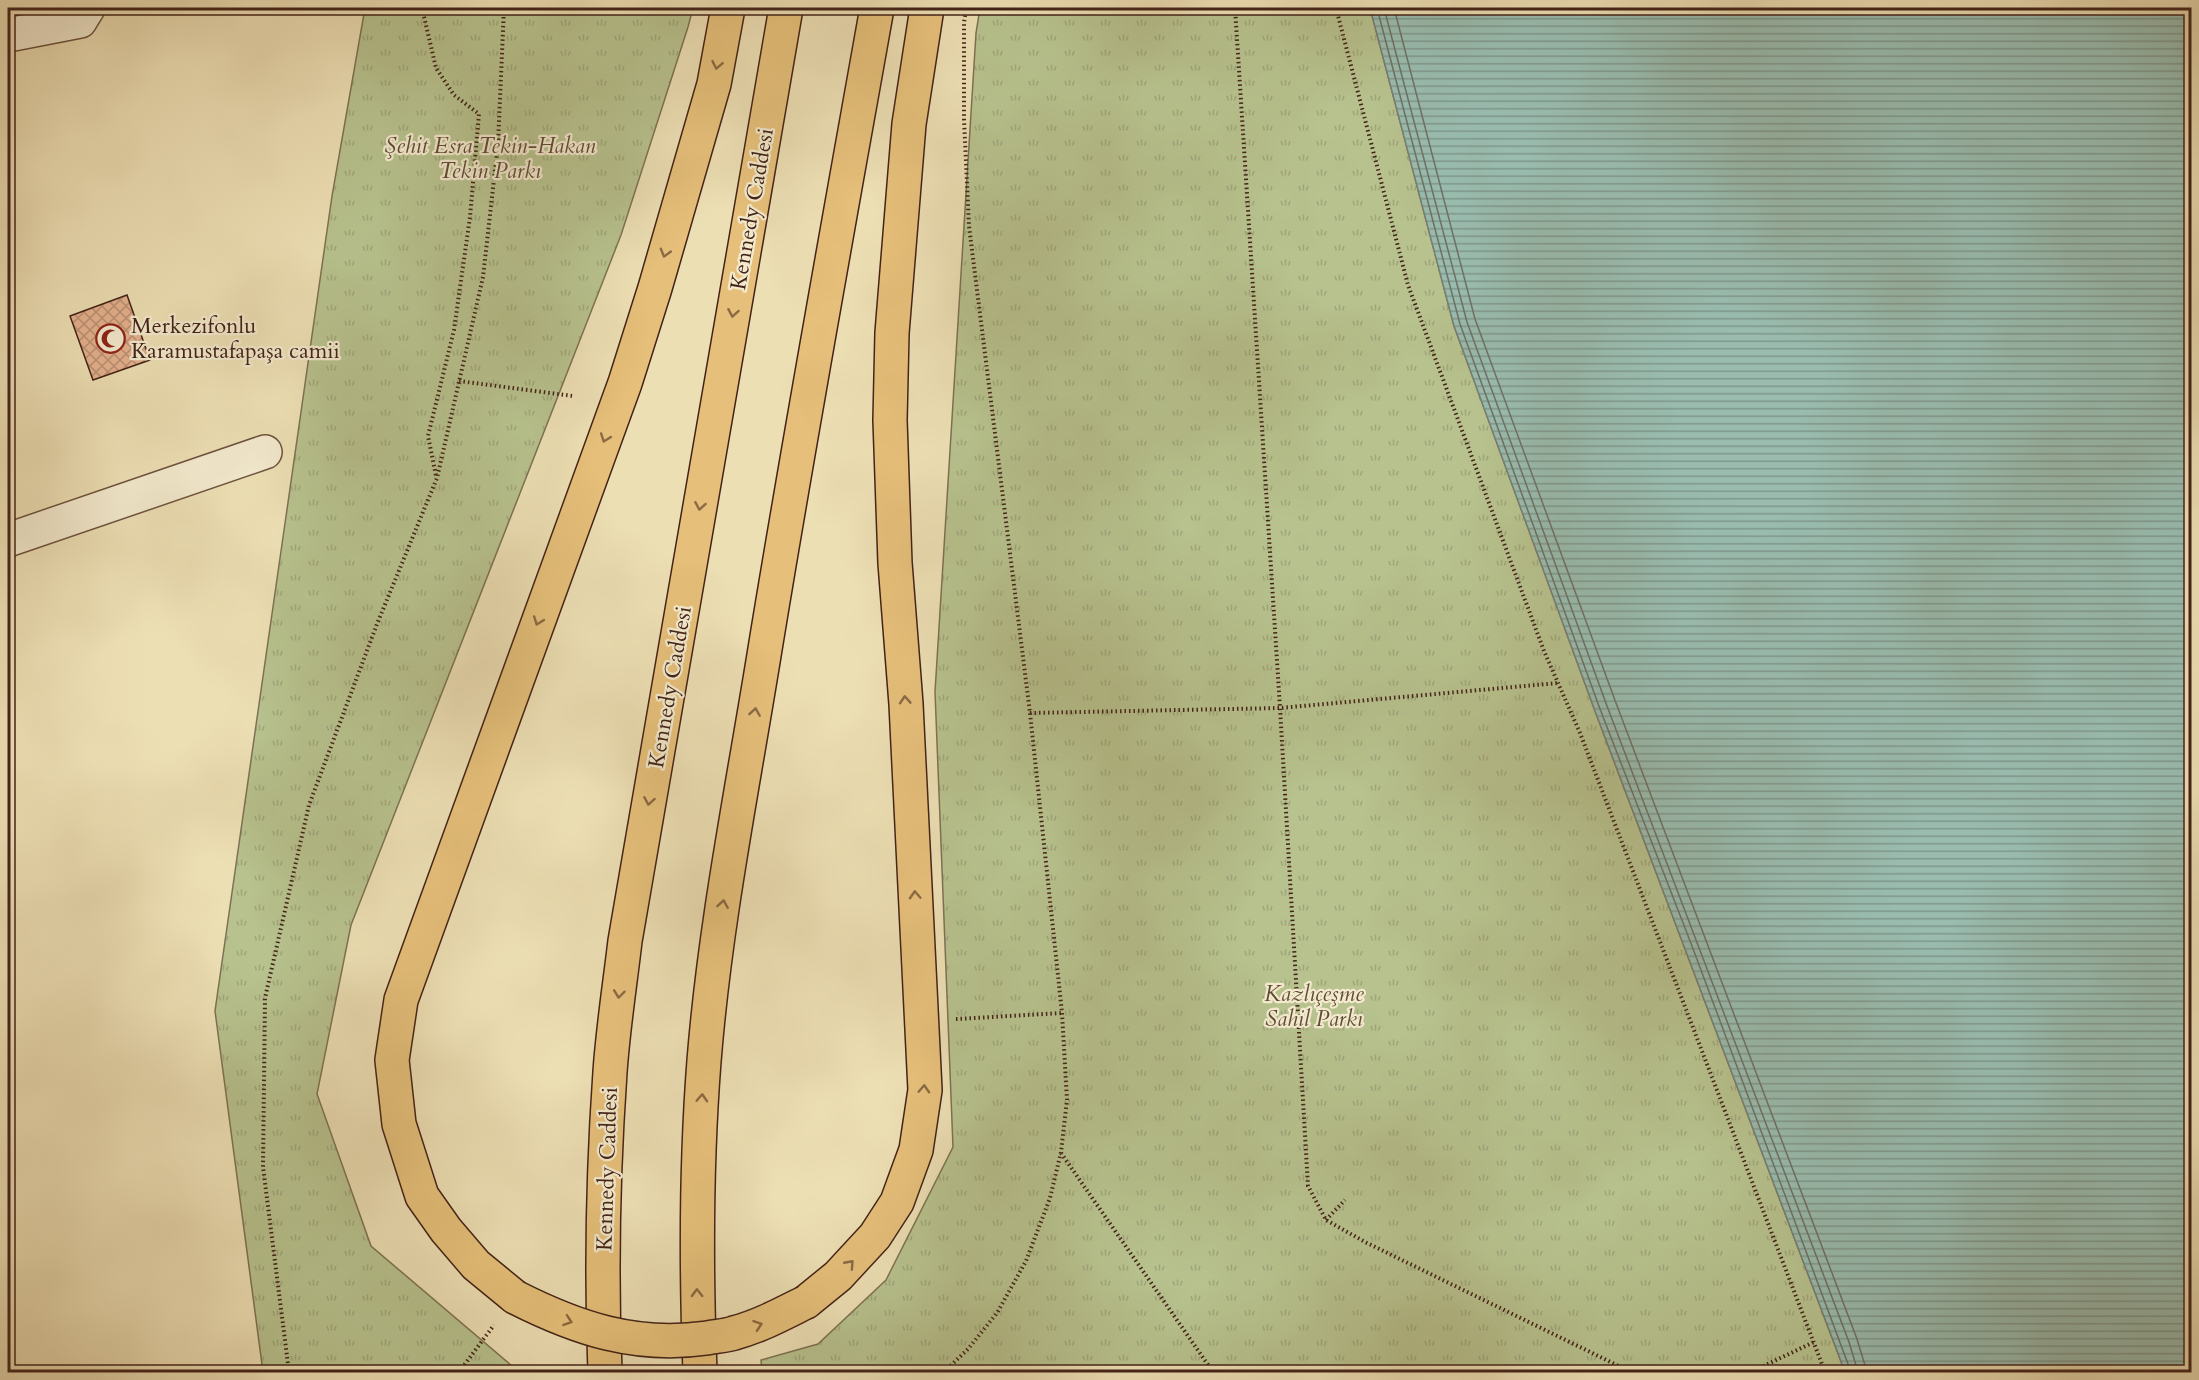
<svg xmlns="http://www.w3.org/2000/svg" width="2199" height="1380" font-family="Cardo,serif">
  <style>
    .park { fill: url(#park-tufts); stroke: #7d7253; stroke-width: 1.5 }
    .water { fill: url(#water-rules); stroke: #777f73; stroke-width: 1.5 }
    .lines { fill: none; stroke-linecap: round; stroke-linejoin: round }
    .shore { stroke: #6e7064; stroke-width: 1.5 }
    .building { fill: url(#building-cross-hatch); stroke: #432318; stroke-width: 1.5 }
    .minor-casing { stroke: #6e523f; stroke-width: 36 }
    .highway-casing { stroke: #432318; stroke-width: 36 }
    .path { stroke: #432318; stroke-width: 4; stroke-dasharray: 1.5 3; stroke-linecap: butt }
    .minor { stroke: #f3eace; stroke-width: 33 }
    .highway { stroke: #e6c07a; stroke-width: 33 }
    .highway-bridge-casing { stroke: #432318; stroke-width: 36; stroke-linecap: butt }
    .highway-bridge { stroke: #e6c07a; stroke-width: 33 }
    .oneway { stroke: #8c6a44 }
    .labels { text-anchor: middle; stroke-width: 4.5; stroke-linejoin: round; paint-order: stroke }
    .park-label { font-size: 22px; font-style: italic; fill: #604b36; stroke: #f3eace }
    .street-label { font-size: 22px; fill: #432318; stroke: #f3eace }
    .poi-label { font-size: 22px; fill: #432318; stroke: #f3eace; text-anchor: start }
  </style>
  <defs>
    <pattern id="park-tufts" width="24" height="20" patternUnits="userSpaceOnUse" patternTransform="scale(1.5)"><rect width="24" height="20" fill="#b7c28e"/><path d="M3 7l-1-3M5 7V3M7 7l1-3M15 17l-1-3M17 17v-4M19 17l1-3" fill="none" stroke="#9fa67a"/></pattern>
    <pattern id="water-rules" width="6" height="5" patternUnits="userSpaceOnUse" patternTransform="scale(1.5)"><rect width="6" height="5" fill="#99bcaf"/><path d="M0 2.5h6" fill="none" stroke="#7e988d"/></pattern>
    <pattern id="building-cross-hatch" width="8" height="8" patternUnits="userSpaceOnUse" patternTransform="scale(1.5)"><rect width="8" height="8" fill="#e4b18e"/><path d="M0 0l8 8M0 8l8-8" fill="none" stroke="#ba9073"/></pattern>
  </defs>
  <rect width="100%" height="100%" fill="#eddfb4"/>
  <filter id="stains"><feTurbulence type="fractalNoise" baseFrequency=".00333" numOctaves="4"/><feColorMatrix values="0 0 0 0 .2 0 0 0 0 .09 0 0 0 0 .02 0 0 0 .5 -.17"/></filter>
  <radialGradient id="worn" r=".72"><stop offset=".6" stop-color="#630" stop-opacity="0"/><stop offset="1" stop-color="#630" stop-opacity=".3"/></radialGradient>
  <!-- park -->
  <path class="park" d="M365,8H693L688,27L621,235L351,925L317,1094L371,1246L519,1372H263L215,1011L332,196Z
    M980,8H1370L1454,326L1595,711L1845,1372H762L761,1360L818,1344L886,1280L953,1147L935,692L976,33Z"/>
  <!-- water -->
  <path class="water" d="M1370,8H2191V1372H1845L1595,711L1454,326Z"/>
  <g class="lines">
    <!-- shore -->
    <path class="shore" d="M1377,8L1460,324L1600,709L1692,946L1851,1372
      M1384,8L1467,322L1607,706L1849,1342L1858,1372
      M1394,8L1475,319L1616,703L1857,1339L1867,1372"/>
  </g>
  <!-- building -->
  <path class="building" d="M127,295L150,360L93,380L70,316Z"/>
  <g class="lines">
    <defs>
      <path id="minor" d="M8,35L80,21L88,8
        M8,540L265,452"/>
      <path id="highway" d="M515,1297L476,1265L446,1230L422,1196L399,1124L392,1060L401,1000L625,383L655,288L714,84L728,8
        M806,1302L838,1276L875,1236L897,1202L916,1150L925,1090L906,704L895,563L890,420L892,333L909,124L927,8
        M605,1372C601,1272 603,1172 610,1072C613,1028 620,984 625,941L786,8
        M700,1372C696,1269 696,1164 704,1061C715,923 743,786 765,649C800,435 839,221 877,8"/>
    </defs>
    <!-- minor casing -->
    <use href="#minor" class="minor-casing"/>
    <!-- highway casing -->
    <use href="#highway" class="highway-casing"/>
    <!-- path -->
    <path class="path" d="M422,8L436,68L454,95L479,114L470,217L454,330L428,436L436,476
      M1235,8L1280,708L1308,1186L1326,1220L1365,1242L1631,1372
      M1336,8L1408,285L1544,651L1580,733L1825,1372
      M459,381L573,396
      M1030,713L1280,708L1558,683
      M956,1019L1062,1013
      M1061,1153L1213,1372
      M1326,1220L1345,1200
      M289,1372L263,1167L265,998L309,805L377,624L437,478L483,277L498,144L504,8
      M459,1372L494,1325
      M944,1372L968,1349L997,1313L1026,1261L1050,1198L1061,1152L1067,1100L1062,1013L1030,713L969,226L964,119V23L966,8
      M1751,1372L1814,1342"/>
    <!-- minor -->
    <use href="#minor" class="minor"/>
    <!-- highway -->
    <use href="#highway" class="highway"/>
    <defs>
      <path id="highway-bridge" d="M515,1297C578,1329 636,1348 707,1338C716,1336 726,1336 734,1333C760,1326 782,1314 806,1302"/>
    </defs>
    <!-- highway-bridge casing -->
    <use href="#highway-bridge" class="highway-bridge-casing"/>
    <!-- highway-bridge -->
    <use href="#highway-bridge" class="highway-bridge"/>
  </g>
  <!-- one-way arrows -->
  <defs><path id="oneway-chevron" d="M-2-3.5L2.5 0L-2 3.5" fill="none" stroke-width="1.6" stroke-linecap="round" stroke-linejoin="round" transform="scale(1.5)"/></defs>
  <g class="oneway">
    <use href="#oneway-chevron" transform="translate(717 65) rotate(101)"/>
    <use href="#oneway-chevron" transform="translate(665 253) rotate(106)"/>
    <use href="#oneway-chevron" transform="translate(733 313) rotate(100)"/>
    <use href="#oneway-chevron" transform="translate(605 438) rotate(110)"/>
    <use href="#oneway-chevron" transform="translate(700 506) rotate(100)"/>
    <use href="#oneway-chevron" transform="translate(538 621) rotate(110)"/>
    <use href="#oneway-chevron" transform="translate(905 700) rotate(-94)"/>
    <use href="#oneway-chevron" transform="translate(755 712) rotate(-81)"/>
    <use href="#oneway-chevron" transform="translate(649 801) rotate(100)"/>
    <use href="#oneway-chevron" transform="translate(915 895) rotate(-93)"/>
    <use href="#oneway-chevron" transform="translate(723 904) rotate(-81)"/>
    <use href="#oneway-chevron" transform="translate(619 994) rotate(97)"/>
    <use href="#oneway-chevron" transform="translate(924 1089) rotate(-87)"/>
    <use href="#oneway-chevron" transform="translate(702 1098) rotate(-87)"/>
    <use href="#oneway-chevron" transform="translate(850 1264) rotate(-48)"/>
    <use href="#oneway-chevron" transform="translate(697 1293) rotate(-91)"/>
    <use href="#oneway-chevron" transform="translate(568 1321) rotate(19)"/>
    <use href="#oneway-chevron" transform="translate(758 1325) rotate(-19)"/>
  </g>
  <!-- icons -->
  <defs>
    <symbol id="mosque-ring" viewBox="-11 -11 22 22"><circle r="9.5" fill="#f3eace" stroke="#8f2418" stroke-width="1.5"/><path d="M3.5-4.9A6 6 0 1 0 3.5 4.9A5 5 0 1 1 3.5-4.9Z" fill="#8f2418"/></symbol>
  </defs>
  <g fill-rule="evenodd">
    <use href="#mosque-ring" x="94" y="322" width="33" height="33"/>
  </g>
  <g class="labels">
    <!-- park labels -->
    <g class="park-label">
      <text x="490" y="153">Şehit Esra Tekin-Hakan<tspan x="490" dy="25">Tekin Parkı</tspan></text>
      <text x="1314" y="1001">Kazlıçeşme<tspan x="1314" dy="25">Sahil Parkı</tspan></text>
    </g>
    <!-- street labels -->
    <g class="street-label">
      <text transform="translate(751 209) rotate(-80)" y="8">Kennedy Caddesi</text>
      <text transform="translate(669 687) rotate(-80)" y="8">Kennedy Caddesi</text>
      <text transform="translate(606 1169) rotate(-88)" y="8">Kennedy Caddesi</text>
    </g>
    <!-- poi labels -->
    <g class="poi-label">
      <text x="131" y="333">Merkezifonlu<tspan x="131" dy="25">Karamustafapaşa camii</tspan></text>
    </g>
  </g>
  <!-- margin -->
  <rect width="2199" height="1380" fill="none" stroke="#eddfb4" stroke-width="30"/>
  <rect x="9" y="9" width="2181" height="1362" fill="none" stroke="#432318" stroke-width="3"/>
  <rect x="15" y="15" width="2169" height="1350" fill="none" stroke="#432318" stroke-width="1.5"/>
  <rect width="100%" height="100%" filter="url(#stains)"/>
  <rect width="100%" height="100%" fill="url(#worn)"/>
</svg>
